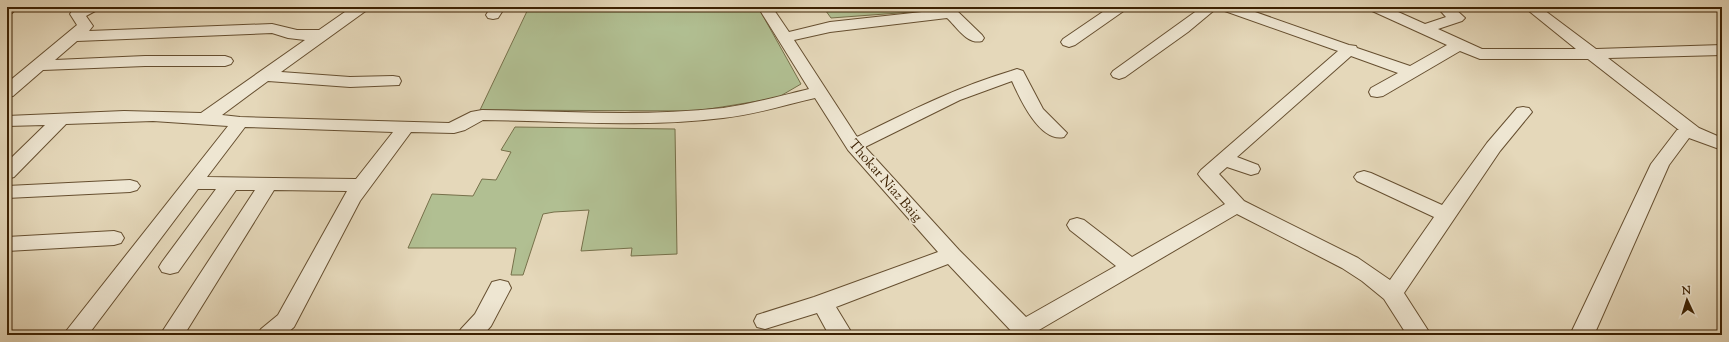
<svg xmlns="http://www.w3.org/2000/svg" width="1729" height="342" font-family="'Sorts Mill Goudy',serif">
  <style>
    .green { fill: #b1bf92; stroke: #76704a }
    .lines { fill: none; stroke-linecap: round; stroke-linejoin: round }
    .minor-casing { stroke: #664f30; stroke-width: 2 }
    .minor { fill: #eee6d2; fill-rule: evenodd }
    .labels { text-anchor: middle; stroke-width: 3.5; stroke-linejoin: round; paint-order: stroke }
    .street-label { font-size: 14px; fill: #3c2102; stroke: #eee6d2 }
  </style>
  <rect width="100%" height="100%" fill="#e5d8ba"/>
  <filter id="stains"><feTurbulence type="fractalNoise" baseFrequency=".005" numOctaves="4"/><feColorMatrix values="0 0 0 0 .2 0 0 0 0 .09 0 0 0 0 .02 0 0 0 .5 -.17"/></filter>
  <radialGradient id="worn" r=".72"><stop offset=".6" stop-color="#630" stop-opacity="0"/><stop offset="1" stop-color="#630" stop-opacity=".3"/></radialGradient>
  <!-- green -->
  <path class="green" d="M529,7H758L801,84L777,98L697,111L480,110Z
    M823,7H938L939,10L831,18Z
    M515,127L675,129L677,254L631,256L632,248L581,251L589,210L554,212L543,214L523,275H511L516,248H408L432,194L473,196L482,179L496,180L511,152L501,150Z"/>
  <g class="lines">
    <defs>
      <path id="minor" d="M7,7H18L12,13L7,14Z
        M80,7H99L97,10L86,16L93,26L89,31L272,24L297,30H319L352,7H369L367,10L281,72L350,77L393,76L399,77L401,81L399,85L350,87L268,81L222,115L240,117L449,123L471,112L482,110C562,111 643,117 723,108C752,104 780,96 809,89L758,7H772L789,32L830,22L940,10L938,7H953L982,35L984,38L982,41C967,45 957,27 947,18L830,32L794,40L857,137C908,112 957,87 1011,71L1017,69L1023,71L1043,109L1067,133L1064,137C1040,143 1020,99 1012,81L960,100L865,147L959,250L1026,317L1116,266L1070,230L1067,225L1070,220L1077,218L1084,220L1132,257L1225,204L1201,178L1198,174L1201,170L1338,51L1222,10L1220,7H1241L1349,45L1356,46L1357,48L1410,66L1447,45L1370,10L1368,7H1387L1425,24L1446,17L1437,7H1453L1465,18L1462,21L1438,29L1482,49H1576L1524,7H1540L1596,49L1722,45V55L1608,58L1699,128L1722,138V150L1689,138L1669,165L1594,335H1570L1651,164L1677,130H1679L1588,59H1480L1460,51L1383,96L1377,97L1371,96L1369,92L1371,88L1398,73L1351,56L1237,157L1258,165L1260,169L1258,173L1251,175L1227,167L1219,174L1244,201L1358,258L1390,280L1434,217L1357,181L1354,177L1357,173L1364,171L1371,173L1442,205L1487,143L1517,108L1523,107L1529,108L1532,112L1500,151L1404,293L1431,335H1407L1384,299L1362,281L1342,268L1237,214L1039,330L1042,335H1015L948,264L836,307L853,335H829L817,313L765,329L757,327L754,321L757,315L814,297L938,252L848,150L815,98C784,105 754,115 723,118C643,128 563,121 483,120L465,130L454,133L411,132L360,201L294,327L285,335H257L261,329L278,315L347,191L274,190L184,335H160L255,190H236L178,272L170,274L162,272L159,267L162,262L216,189H198L88,335H63L228,126L153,121L66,124L14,177L7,179V162L45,125L7,126V116L124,111L201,113L305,40L288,38L272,33L77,41L55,60L145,56H225L231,58L233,61L231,64L225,66H145L43,70L13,96L7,97V83L77,25L70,14L72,11ZM245,127L393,132L356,179L207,177Z
        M491,7H505L498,18L493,19L488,18L486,15Z
        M1110,7H1127L1125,10L1075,45L1069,47L1063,45L1061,42L1063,39Z
        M1202,7H1218L1188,32L1125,77L1119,79L1113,77L1111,74L1113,71Z
        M130,180L137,182L140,186L137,190L130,192L7,198V186Z
        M114,231L121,233L124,238L121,243L114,245L7,251V237Z
        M500,280L508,282L511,288L491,326L483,335H457L461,329L475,314L492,282Z"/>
    </defs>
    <!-- minor casing -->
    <use href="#minor" class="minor-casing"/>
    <!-- minor -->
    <use href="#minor" class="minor"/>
  </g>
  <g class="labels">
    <!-- street labels -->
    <g class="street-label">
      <text transform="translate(886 180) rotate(49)" y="5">Thokar Niaz Baig</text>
    </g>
  </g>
  <!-- margin -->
  <rect width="1729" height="342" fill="none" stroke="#e5d8ba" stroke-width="24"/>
  <rect x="8" y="8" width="1713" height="326" fill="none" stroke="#3c2102" stroke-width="2"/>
  <rect x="12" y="12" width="1705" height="318" fill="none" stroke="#3c2102"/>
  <!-- north arrow -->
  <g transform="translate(1687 300) rotate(356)" stroke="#eee6d2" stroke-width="3" paint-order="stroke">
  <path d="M0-3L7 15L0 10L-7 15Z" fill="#3c2102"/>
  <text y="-6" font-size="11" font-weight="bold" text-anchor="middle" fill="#3c2102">N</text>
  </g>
  <rect width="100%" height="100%" filter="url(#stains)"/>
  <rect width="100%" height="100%" fill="url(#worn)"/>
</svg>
